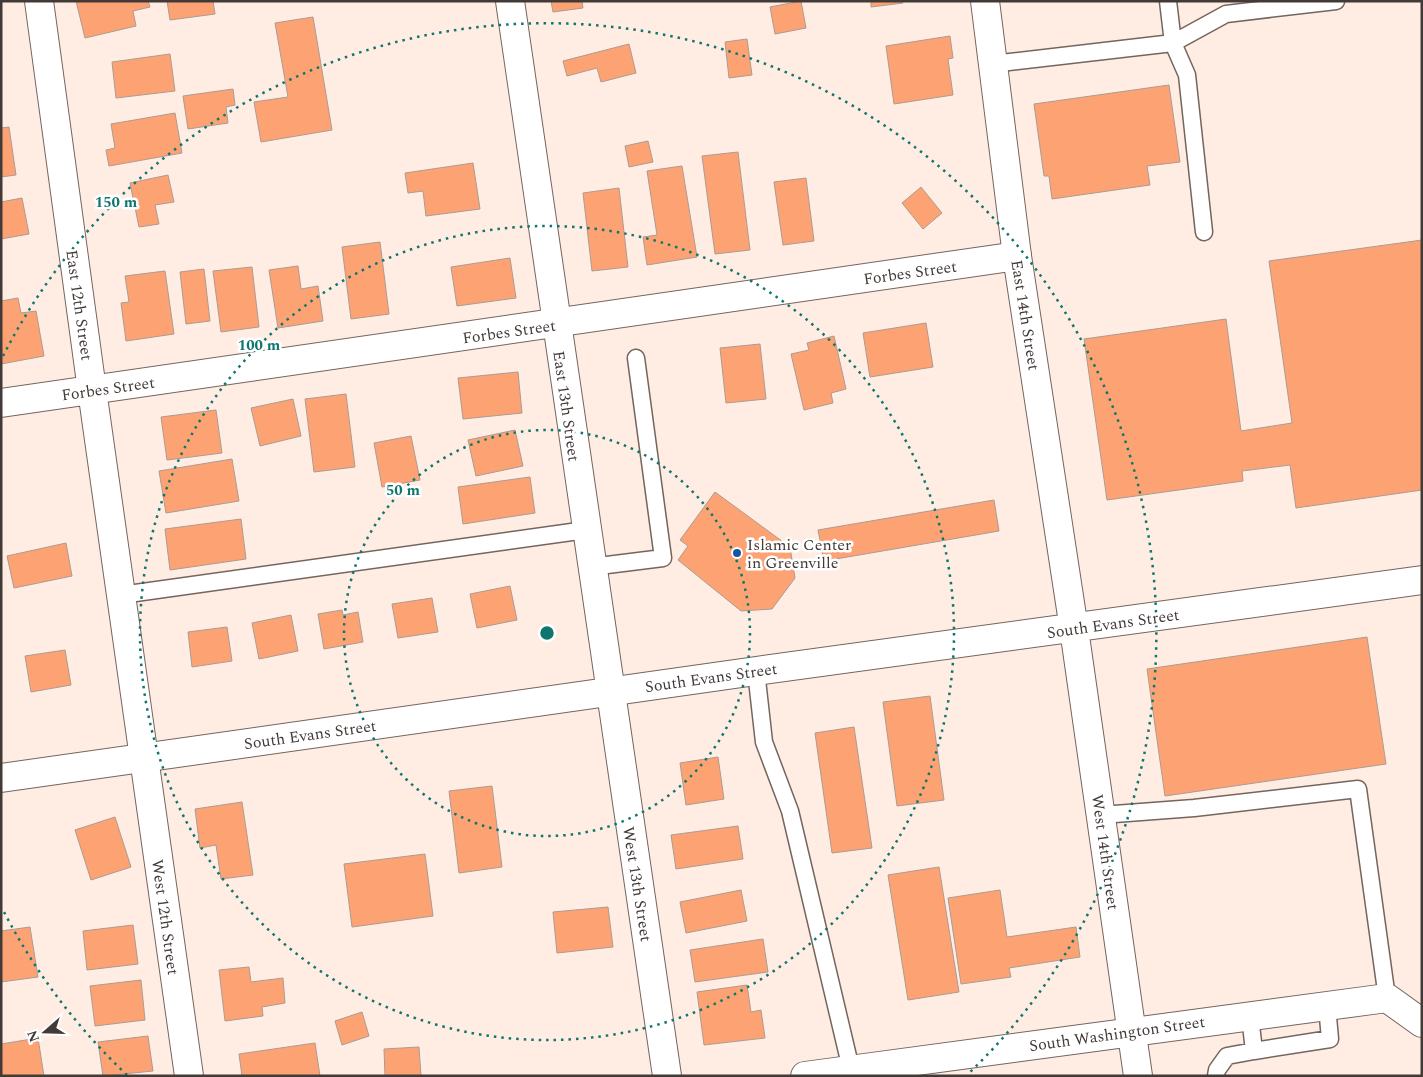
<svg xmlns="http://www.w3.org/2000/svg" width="1423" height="1077" font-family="Spectral,serif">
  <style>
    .building { fill: #fda373; stroke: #ac9b93 }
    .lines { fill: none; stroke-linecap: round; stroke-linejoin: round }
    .lane-casing { stroke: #74655d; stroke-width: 19 }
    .street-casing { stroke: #74655d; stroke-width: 30 }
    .secondary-casing { stroke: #74655d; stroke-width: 30 }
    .lane { stroke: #fff; stroke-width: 16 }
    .street { stroke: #fff; stroke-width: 28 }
    .secondary { stroke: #fff; stroke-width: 28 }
    .ring { fill: none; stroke: #0f766e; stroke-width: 2.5; stroke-dasharray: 2.5 5 }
    .poi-dot { fill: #1456a6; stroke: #fff; stroke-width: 2 }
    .labels { text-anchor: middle; stroke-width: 5; stroke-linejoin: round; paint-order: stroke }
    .street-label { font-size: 16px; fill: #423a37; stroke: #fff }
    .poi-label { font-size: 16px; fill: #423a37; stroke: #fff; text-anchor: start }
    .centre { fill: #0f766e; stroke: #fff; stroke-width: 2.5 }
    .ring-label { font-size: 15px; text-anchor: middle; font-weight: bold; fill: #0f766e; stroke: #fff; stroke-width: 5; stroke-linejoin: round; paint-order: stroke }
  </style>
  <rect width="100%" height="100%" fill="#ffece3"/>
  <!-- building -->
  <path class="building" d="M76,1H148L150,7L133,11L136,26L85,38Z
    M167,1H213L215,14L170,20Z
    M551,1H582L583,8L553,12Z
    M801,1L806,28L775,34L770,7Z
    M871,1H902L903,3L871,7Z
    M313,17L332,130L261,142L254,102L288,97L275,23Z
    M950,36L953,58L948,59L953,95L894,104L886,46Z
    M747,39L752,75L729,78L725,42Z
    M629,44L636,73L601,82L597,68L567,76L563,61Z
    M170,54L175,91L116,98L112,62Z
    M1169,85L1180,162L1147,166L1150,185L1052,199L1049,176H1044L1034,104Z
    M233,89L235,105L226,107L228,123L188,129L183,96Z
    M175,113L182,153L109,166L106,150L115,148L111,124Z
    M9,127L16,175L1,177V128Z
    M648,141L653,162L629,167L625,146Z
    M738,152L750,250L715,254L702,156Z
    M473,163L480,209L426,216L423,191L408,193L405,173Z
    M682,166L697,257L647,265L643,237L657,235L647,171Z
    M168,175L174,202L155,205L159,224L139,227L130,183Z
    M806,178L814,241L783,245L774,182Z
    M921,187L942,213L923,229L902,203Z
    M619,188L628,267L592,271L583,193Z
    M22,198L29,234L1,239V202Z
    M1422,240V490L1296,508L1290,465L1242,471L1243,481L1107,500L1084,339L1226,319L1241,431L1292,423L1269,261Z
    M380,242L389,314L351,319L342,247Z
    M510,258L516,298L457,306L451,267Z
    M298,266L301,289L318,286L323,321L278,328L269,270Z
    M252,267L259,327L221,332L213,271Z
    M204,269L210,321L186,324L180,272Z
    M165,271L174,334L126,341L121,303L129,302L125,276Z
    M18,298L21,313L36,311L44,356L1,364V301Z
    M926,323L933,367L870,377L863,333Z
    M834,336L846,389L831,393L833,403L804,410L791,354L809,350L807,343Z
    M760,344L766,399L726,403L720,348Z
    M518,372L522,413L463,419L458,378Z
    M346,394L355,467L314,472L305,399Z
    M293,399L301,436L260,446L251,408Z
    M216,410L222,453L167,460L161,417Z
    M515,430L523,466L476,476L468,440Z
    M411,436L420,480L382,487L374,443Z
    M232,459L239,501L166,513L159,471Z
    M530,477L535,513L463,524L458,487Z
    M715,492L790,547L795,578L772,609L741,611L678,560L688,546L680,540Z
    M994,500L999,531L824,561L818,530Z
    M241,519L246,559L170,570L165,529Z
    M66,543L72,576L14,588L7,556Z
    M510,586L517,620L477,628L470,594Z
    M432,598L438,632L398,638L392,604Z
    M342,610L343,615L358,612L363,642L324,649L318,614Z
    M291,615L298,651L259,659L252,623Z
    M227,627L232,661L192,667L188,632Z
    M1367,637L1386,764L1165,796L1147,669Z
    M65,650L71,685L31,692L25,656Z
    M930,696L944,800L897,806L883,702Z
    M854,727L872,848L832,853L815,733Z
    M718,757L724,799L686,805L680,763Z
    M492,786L502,867L459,873L449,791Z
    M242,802L253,875L221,879L216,845L200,848L195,809Z
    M115,817L131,867L91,880L75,830Z
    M738,826L743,859L676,869L671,835Z
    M425,854L433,916L352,927L344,864Z
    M939,867L959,992L908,1000L888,875Z
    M741,890L747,921L686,933L680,902Z
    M1000,890L1007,937L1076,927L1080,957L1009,968L1011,977L961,984L948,898Z
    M608,907L613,947L557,953L553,912Z
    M133,925L138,964L87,970L83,931Z
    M30,927L38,977L1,982V931Z
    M763,939L768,972L695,982L690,950Z
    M249,967L251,982L283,978L285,1003L262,1007L263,1016L225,1021L219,970Z
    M141,980L145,1020L95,1026L90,986Z
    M747,985L751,1012L761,1010L765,1038L704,1045L697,992Z
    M362,1012L369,1036L342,1045L335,1021Z
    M148,1036L153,1071L103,1076L98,1042Z
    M38,1038L44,1076H1V1044Z
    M315,1043L320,1076H242L239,1054Z
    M419,1047L421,1076H385L384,1049Z"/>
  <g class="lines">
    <defs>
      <path id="lane" d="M992,64L1173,43L1168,1
        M1204,232L1187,75L1173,43L1226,14L1336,1
        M591,567L663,558L636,358
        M121,595L586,530
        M756,671L764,742L790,811L851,1069
        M1101,815L1194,808L1358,789L1387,998
        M1254,1051L1330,1039L1327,1006
        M1216,1076L1217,1070L1227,1056L1254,1051L1250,1016"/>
      <path id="street" d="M39,1L92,390L189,1076
        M510,1L667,1076
        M1,403L1017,256
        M805,1076L1387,998L1422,1023"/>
      <path id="secondary" d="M985,1L1017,256L1074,629L1138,1076
        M1,778L756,671L1422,580"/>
    </defs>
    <!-- lane casing -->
    <use href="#lane" class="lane-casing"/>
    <!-- street casing -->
    <use href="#street" class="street-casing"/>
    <!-- secondary casing -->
    <use href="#secondary" class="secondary-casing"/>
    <!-- lane -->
    <use href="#lane" class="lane"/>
    <!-- street -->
    <use href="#street" class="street"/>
    <!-- secondary -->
    <use href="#secondary" class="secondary"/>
  </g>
  <!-- distance rings -->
  <g class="ring">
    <circle cx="547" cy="633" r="203"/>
    <circle cx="547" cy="633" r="407"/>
    <path d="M127 1075A610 610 0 0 1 3 910M3 356A610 610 0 1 1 967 1075"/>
  </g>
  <!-- markers -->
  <circle class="poi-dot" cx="737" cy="553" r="5"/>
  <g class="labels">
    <!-- street labels -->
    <g class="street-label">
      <text transform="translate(910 272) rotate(-8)" y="6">Forbes Street</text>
      <text transform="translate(80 305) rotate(82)" y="6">East 12th Street</text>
      <text transform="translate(1026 315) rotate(81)" y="6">East 14th Street</text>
      <text transform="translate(509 331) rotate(-8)" y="6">Forbes Street</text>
      <text transform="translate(108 388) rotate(-8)" y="6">Forbes Street</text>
      <text transform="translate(567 406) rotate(82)" y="6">East 13th Street</text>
      <text transform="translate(1113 623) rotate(-8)" y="6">South Evans Street</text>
      <text transform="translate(711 677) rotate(-8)" y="6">South Evans Street</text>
      <text transform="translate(310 734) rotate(-8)" y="6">South Evans Street</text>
      <text transform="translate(1106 852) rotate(82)" y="6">West 14th Street</text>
      <text transform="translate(638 884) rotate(81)" y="6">West 13th Street</text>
      <text transform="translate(166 917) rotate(82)" y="6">West 12th Street</text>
      <text transform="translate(1117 1033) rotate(-8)" y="6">South Washington Street</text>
    </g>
    <!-- poi labels -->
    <g class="poi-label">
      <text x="747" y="550">Islamic Center<tspan x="747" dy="18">in Greenville</tspan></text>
    </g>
  </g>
  <circle cx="547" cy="633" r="8" class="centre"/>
  <g class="ring-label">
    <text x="116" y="207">150 m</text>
    <text x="259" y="350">100 m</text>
    <text x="403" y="495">50 m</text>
  </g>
  <!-- border -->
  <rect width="1423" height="1077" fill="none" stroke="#423a37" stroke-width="5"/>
  <!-- north arrow -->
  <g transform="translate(45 1032) rotate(250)" stroke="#ffffff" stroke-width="4" paint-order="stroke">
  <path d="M0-4L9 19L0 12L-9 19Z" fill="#423a37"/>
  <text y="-8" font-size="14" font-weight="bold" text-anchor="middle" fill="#423a37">N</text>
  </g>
</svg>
